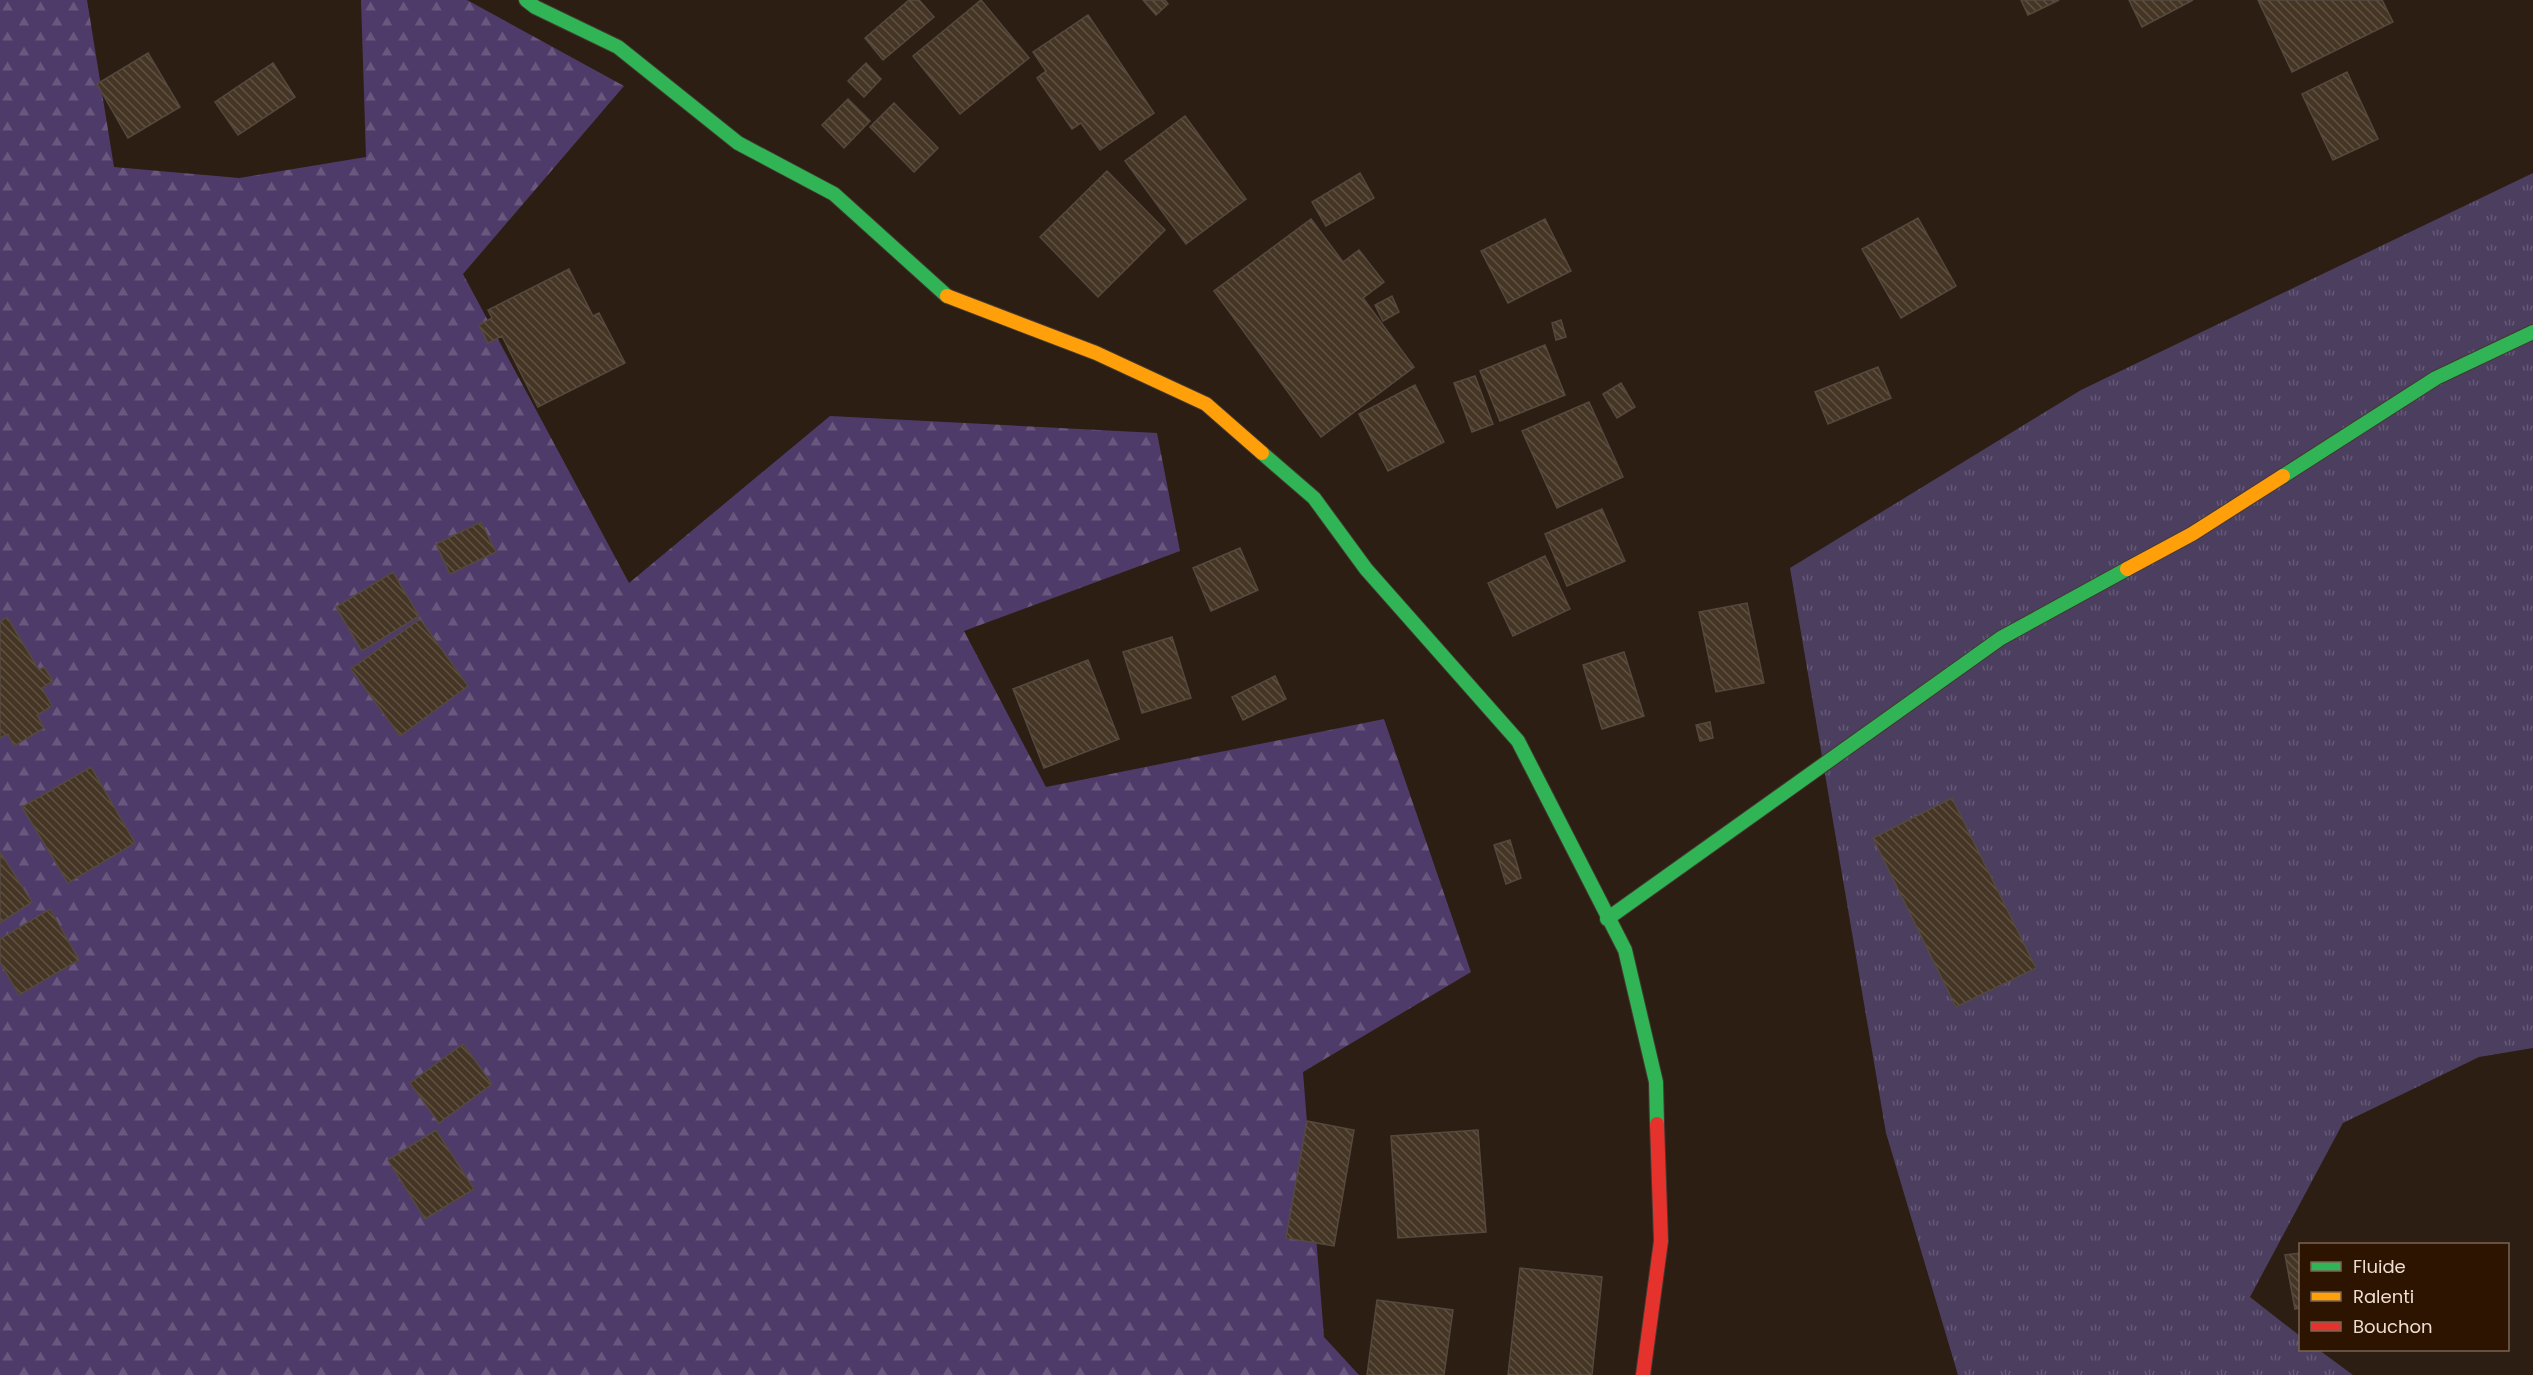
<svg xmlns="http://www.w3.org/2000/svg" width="2533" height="1375" font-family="Poppins,sans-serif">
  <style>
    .grass { fill: url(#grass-tufts) }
    .forest { fill: url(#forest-firs) }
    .building { fill: url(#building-back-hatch); stroke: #55493f; stroke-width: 1.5 }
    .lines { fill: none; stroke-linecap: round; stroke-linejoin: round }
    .fast-casing { stroke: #443830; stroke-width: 16 }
    .slow-casing { stroke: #443830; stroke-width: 16 }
    .jam-casing { stroke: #443830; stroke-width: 16 }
    .fast { stroke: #30b455; stroke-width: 14 }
    .slow { stroke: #ff9f0a; stroke-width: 14 }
    .jam { stroke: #e5322d; stroke-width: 14 }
  </style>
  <defs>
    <pattern id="grass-tufts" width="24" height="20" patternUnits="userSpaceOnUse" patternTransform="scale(1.5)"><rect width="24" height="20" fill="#4c3e5f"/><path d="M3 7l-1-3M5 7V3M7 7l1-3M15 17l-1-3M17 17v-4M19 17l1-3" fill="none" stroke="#665975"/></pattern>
    <pattern id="forest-firs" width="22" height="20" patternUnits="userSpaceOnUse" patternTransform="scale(1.5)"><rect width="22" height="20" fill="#4f3b69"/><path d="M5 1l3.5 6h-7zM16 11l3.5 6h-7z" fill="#69577d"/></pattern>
    <pattern id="building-back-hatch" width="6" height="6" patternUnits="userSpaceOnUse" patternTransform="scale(1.5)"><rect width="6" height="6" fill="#453524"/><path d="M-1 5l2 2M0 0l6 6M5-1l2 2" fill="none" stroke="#605243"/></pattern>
  </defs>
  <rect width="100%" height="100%" fill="#2c1e12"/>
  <!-- grass -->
  <path class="grass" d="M2533,173V1048L2479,1057L2343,1123L2250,1297L2300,1336V1350H2319L2353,1375H1958L1886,1133L1790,568L2081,390Z"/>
  <!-- forest -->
  <path class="forest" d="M0,0H87L114,167L239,178L366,157L361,0H467L624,86L463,274L629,583L830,416L1157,433L1180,551L964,631L1046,787L1384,719L1471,972L1303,1072L1324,1337L1359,1375H0Z"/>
  <!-- building -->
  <path class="building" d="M909,0H919L934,17L883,60L865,38Z
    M981,0L1029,58L960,114L913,56Z
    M1143,0H1165L1168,4L1156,15Z
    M2021,0H2059L2028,15Z
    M2129,0H2193L2142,27Z
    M2258,0H2382L2393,22L2292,72Z
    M1088,15L1154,113L1100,150L1081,123L1072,129L1037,78L1046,71L1033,52Z
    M148,53L180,107L128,138L97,84Z
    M273,63L295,97L238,135L215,102Z
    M866,63L881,79L864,97L848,81Z
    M2347,72L2378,139L2333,160L2302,94Z
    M848,99L870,121L844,148L822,125Z
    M894,103L938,148L914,172L870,127Z
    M1185,116L1246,199L1186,244L1125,161Z
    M1107,171L1165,230L1098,297L1040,237Z
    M1360,173L1374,198L1326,226L1312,202Z
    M1918,218L1956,286L1901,318L1862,249Z
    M1311,219L1343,262L1359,250L1384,282L1363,298L1414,367L1321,437L1214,291Z
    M1545,219L1571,271L1508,303L1481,251Z
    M569,269L593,316L599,313L625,363L538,407L502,336L488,343L479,325L492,318L488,310Z
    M1392,296L1399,312L1383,321L1375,305Z
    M1561,320L1566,337L1556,340L1552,323Z
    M1545,345L1565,395L1500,421L1480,371Z
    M1878,367L1891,398L1828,424L1815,392Z
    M1475,376L1493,424L1472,432L1454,383Z
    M1621,383L1635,407L1617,418L1603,394Z
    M1415,385L1444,442L1388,471L1359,414Z
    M1589,402L1623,477L1557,508L1522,431Z
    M1602,509L1625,561L1567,586L1545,534Z
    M481,522L496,552L450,574L436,544Z
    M1240,548L1258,590L1211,611L1193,568Z
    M1545,556L1570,609L1513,636L1488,583Z
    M393,572L419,616L362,651L336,607Z
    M1747,603L1764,683L1716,692L1699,612Z
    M7,617L39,670L44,667L53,681L42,688L52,706L37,715L44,728L14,746L8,734L0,738V622Z
    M420,619L468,686L400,736L351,669Z
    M1172,637L1191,698L1142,713L1123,652Z
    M1624,652L1644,716L1602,729L1583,665Z
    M1088,660L1119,739L1044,768L1013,689Z
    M1275,676L1286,699L1243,720L1232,697Z
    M1710,722L1713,738L1700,741L1696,725Z
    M91,767L135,843L68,883L22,807Z
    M1952,798L2036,968L1956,1007L1873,838Z
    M1510,840L1521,878L1506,884L1494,845Z
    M0,852L32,902L0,923Z
    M50,909L79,960L19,995L0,962V939Z
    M463,1044L492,1084L439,1123L410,1083Z
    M1307,1121L1354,1130L1334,1246L1286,1238Z
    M436,1130L474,1189L425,1219L388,1160Z
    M1478,1130L1486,1232L1398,1238L1391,1136Z
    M2300,1253V1308L2295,1309L2285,1255Z
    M1520,1268L1602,1277L1592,1375H1508Z
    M1377,1300L1453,1310L1444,1375H1367Z"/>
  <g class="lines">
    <defs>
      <path id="fast" d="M526,0L535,7L618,47L738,143L834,194L947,296
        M1262,453L1314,498L1366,569L1518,741L1625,950L1656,1082L1657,1124
        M2283,476L2436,378L2533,332
        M1607,919L2001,638L2127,569"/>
      <path id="slow" d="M947,296L1096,353L1206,404L1262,453
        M2127,569L2192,534L2283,476"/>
      <path id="jam" d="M1643,1375L1661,1241L1657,1124"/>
    </defs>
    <!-- fast casing -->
    <use href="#fast" class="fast-casing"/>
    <!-- slow casing -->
    <use href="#slow" class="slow-casing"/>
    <!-- jam casing -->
    <use href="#jam" class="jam-casing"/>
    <!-- fast -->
    <use href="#fast" class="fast"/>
    <!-- slow -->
    <use href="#slow" class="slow"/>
    <!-- jam -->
    <use href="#jam" class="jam"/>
  </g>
  <!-- legend -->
  <rect x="2299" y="1243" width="210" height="108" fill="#2c1400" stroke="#7a6453" stroke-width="1.5"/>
  <rect x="2311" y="1262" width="30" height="9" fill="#30b455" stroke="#7a6453" stroke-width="1.5"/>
  <text x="2353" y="1273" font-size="18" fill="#eeddd0">Fluide</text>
  <rect x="2311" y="1292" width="30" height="9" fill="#ff9f0a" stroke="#7a6453" stroke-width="1.5"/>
  <text x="2353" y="1303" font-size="18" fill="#eeddd0">Ralenti</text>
  <rect x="2311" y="1322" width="30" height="9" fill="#e5322d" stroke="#7a6453" stroke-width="1.5"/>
  <text x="2353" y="1333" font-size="18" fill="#eeddd0">Bouchon</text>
</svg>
